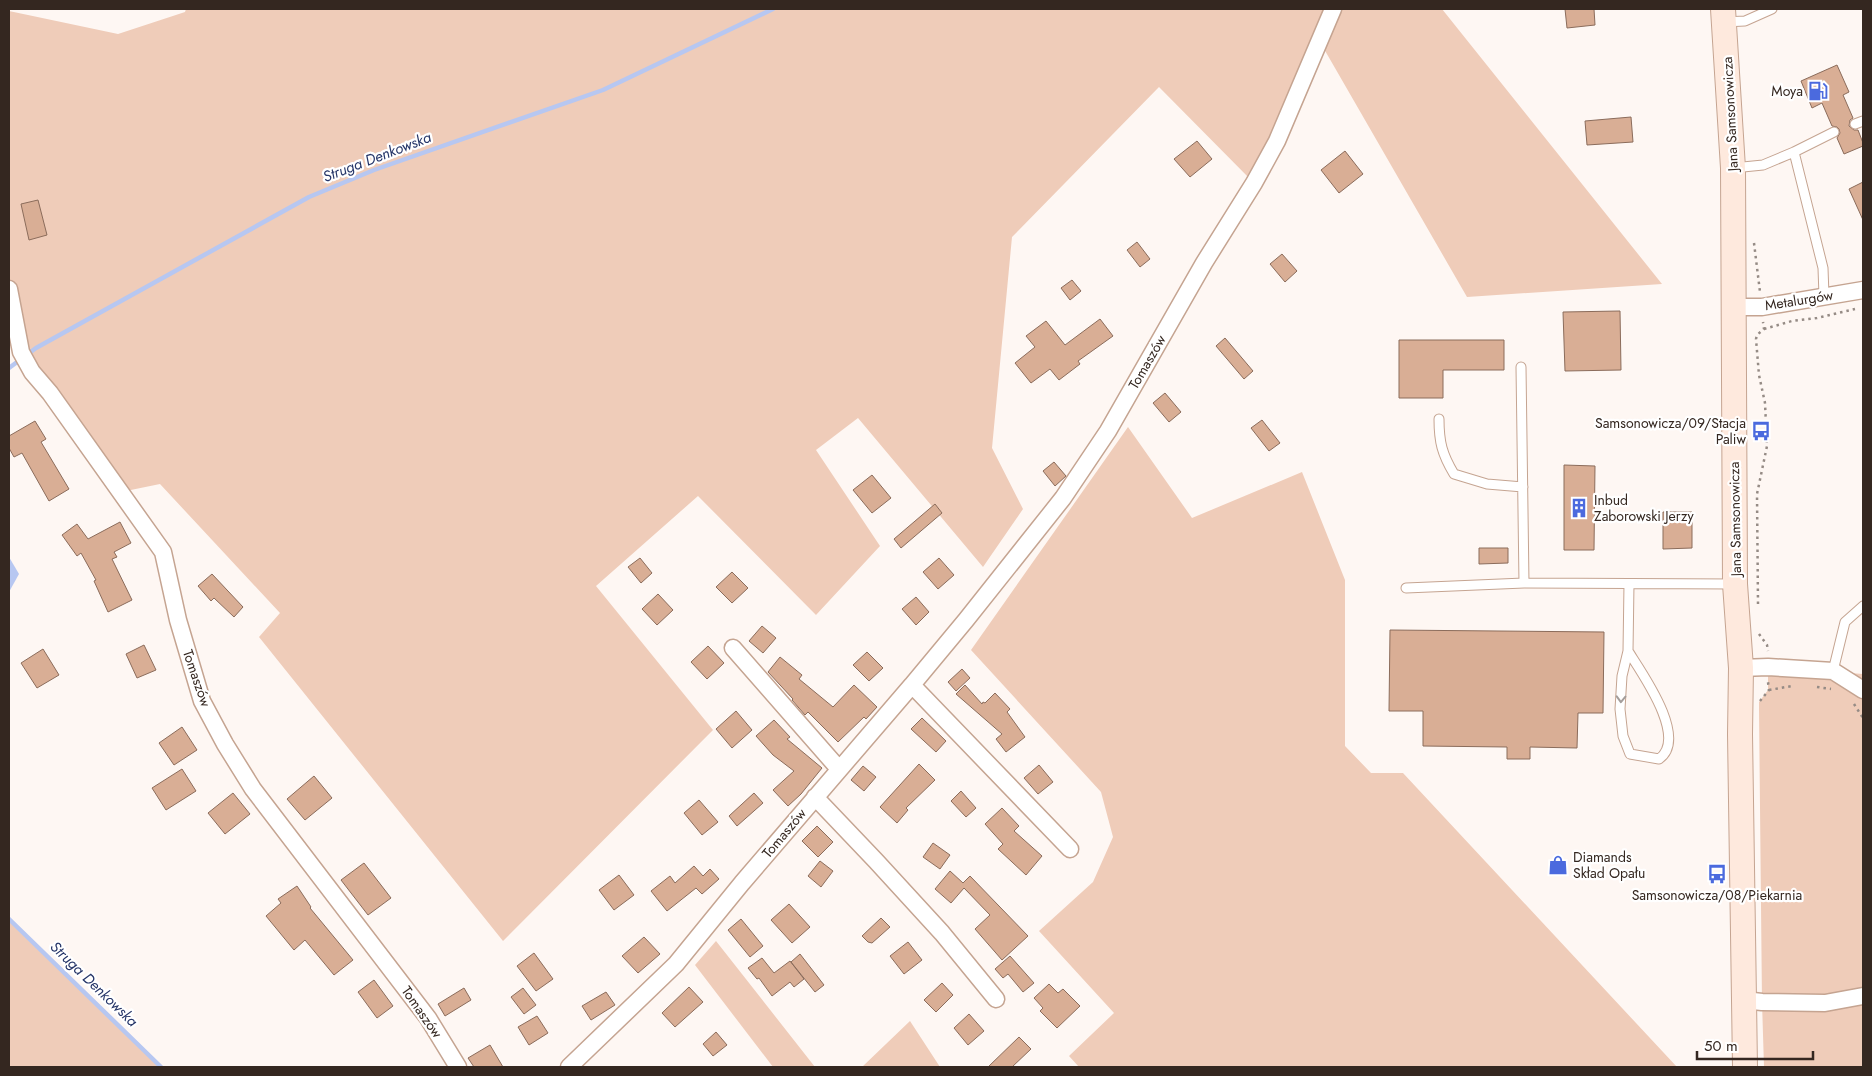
<svg xmlns="http://www.w3.org/2000/svg" width="1872" height="1076" font-family="Jost,sans-serif">
  <style>
    .green { fill: #efccb9 }
    .water { fill: #b7c7f1 }
    .lines { fill: none; stroke-linecap: round; stroke-linejoin: round }
    .stream { stroke: #b7c7f1; stroke-width: 4.5 }
    .building { fill: #d9ae95; stroke: #8b6c5b }
    .lane-casing { stroke: #c5a491; stroke-width: 11 }
    .street-casing { stroke: #c5a491; stroke-width: 19 }
    .secondary-casing { stroke: #c5a491; stroke-width: 26 }
    .path { stroke: #958b85; stroke-width: 2.5; stroke-dasharray: 2.5 4; stroke-linecap: butt }
    .lane { stroke: #fff; stroke-width: 9 }
    .street { stroke: #fff; stroke-width: 16 }
    .secondary { stroke: #fee9dd; stroke-width: 24 }
    .oneway { stroke: #a49e9b }
    .labels { text-anchor: middle; stroke-width: 4.5; stroke-linejoin: round; paint-order: stroke }
    .poi-label { font-size: 14px; fill: #342720; stroke: #fff; text-anchor: end }
    .street-label { font-size: 14px; fill: #342720; stroke: #fff }
    .water-label { font-size: 15px; font-style: italic; fill: #253568; stroke: #fff }
  </style>
  <rect width="100%" height="100%" fill="#fef7f3"/>
  <!-- green -->
  <path class="green" d="M186,9H1442L1662,284L1467,297L1320,42L1254,183L1159,87L1012,237L992,448L1023,509L983,567L858,418L816,450L880,546L816,615L698,496L596,586L713,730L503,941L259,637L280,613L160,484L121,492L32,372L9,298V11L118,34L185,12Z
    M1128,427L1192,518L1302,472L1345,580V746L1371,773H1403L1677,1067H1079L1069,1056L1114,1013L1039,931L1093,882L1113,837L1101,792L971,650Z
    M1768,667L1863,674V1067H1764L1762,1002L1759,709V702L1768,690Z
    M9,919L161,1067H9Z
    M716,941L815,1067H773L695,965Z
    M910,1021L940,1067H862Z"/>
  <!-- water -->
  <path class="water" d="M9,557L19,574L9,592Z"/>
  <g class="lines">
    <!-- stream -->
    <path class="stream" d="M9,368L36,348L309,197L374,170L603,90L773,9
      M9,919L161,1067"/>
  </g>
  <!-- building -->
  <path class="building" d="M1565,9H1594L1595,25L1567,28Z
    M1837,65L1849,92L1843,95L1853,118L1850,120L1849,126L1854,130H1858L1863,143V146L1844,154L1837,138L1840,133L1839,129L1837,127L1832,126L1822,103L1812,108L1801,81Z
    M1631,117L1633,142L1587,145L1585,121Z
    M1197,141L1212,159L1190,177L1174,159Z
    M1345,151L1363,174L1339,193L1321,170Z
    M1863,182V220L1849,189Z
    M38,200L47,235L29,240L21,204Z
    M1137,242L1150,259L1140,267L1127,250Z
    M1282,254L1297,271L1285,282L1270,264Z
    M1072,280L1081,291L1070,300L1061,288Z
    M1620,311L1621,370L1565,371L1563,312Z
    M1100,319L1113,336L1078,361L1080,364L1059,380L1050,369L1031,383L1015,363L1035,347L1026,336L1046,321L1065,345Z
    M1225,338L1253,371L1244,379L1216,346Z
    M1399,340H1504V370H1443V398H1399Z
    M1165,393L1181,412L1169,422L1153,403Z
    M1262,420L1280,443L1269,451L1251,428Z
    M35,421L46,439L41,442L69,489L49,501L22,453L14,457L9,448V436Z
    M1054,462L1066,476L1055,486L1043,471Z
    M1564,465L1595,466L1594,550H1564Z
    M872,475L891,498L872,513L853,490Z
    M935,504L942,513L901,548L894,539Z
    M1663,512H1692V548L1663,549Z
    M120,522L131,543L114,552L117,557L112,559L132,600L108,612L94,581L96,580L81,553L77,556L62,535L77,524L88,539Z
    M1479,548H1508V563L1479,564Z
    M640,558L652,573L641,583L628,567Z
    M939,558L954,575L938,589L923,572Z
    M732,572L748,588L732,603L716,587Z
    M212,574L243,607L234,617L214,598L211,601L198,586Z
    M658,594L673,610L657,625L642,609Z
    M916,597L929,612L916,625L902,609Z
    M762,626L776,638L763,653L749,641Z
    M1390,630L1604,632L1603,713H1578L1577,748L1530,747V759H1507V747L1423,746V711H1389Z
    M144,645L156,670L137,678L126,654Z
    M708,646L724,663L707,679L691,662Z
    M43,649L59,675L37,688L21,663Z
    M867,652L883,668L869,681L853,665Z
    M780,657L802,675L799,679L833,707L854,685L877,707L866,719L864,717L838,742L808,712L805,715L792,700L793,699L768,672Z
    M962,669L970,678L956,691L948,682Z
    M965,685L982,704L983,702L985,703L995,693L1010,709L1007,712L1025,737L1006,752L996,739L1002,734L956,694Z
    M736,711L752,730L732,748L716,729Z
    M922,718L946,741L936,752L911,729Z
    M774,720L790,737L787,739L822,768L801,794L788,806L773,790L794,771L773,755L756,736Z
    M182,727L197,750L174,765L159,743Z
    M919,764L935,780L906,808L908,810L897,823L880,807Z
    M1039,765L1053,782L1038,794L1024,778Z
    M863,766L876,777L864,791L851,780Z
    M182,769L196,791L166,810L152,788Z
    M314,776L332,798L305,820L287,799Z
    M961,791L976,808L966,817L951,801Z
    M233,793L250,814L225,834L208,813Z
    M754,793L763,803L737,826L729,816Z
    M699,800L718,822L702,835L684,813Z
    M1002,808L1019,826L1014,831L1042,856L1026,875L998,849L1003,844L985,824Z
    M817,826L833,842L818,857L802,841Z
    M933,843L950,855L940,869L923,857Z
    M820,861L833,871L821,887L808,876Z
    M364,863L391,898L368,915L341,880Z
    M694,866L703,876L710,869L719,879L702,894L696,888L667,911L651,891L670,876L675,883Z
    M950,871L963,883L970,876L1028,936L1002,960L975,929L990,915L964,888L951,903L935,889Z
    M619,875L634,895L614,910L599,890Z
    M297,886L311,907L310,908L353,960L334,975L305,940L294,950L266,916L281,903L278,899Z
    M789,904L810,927L792,943L771,920Z
    M881,918L890,927L872,943L868,942L862,936Z
    M741,919L763,946L750,957L728,930Z
    M644,937L660,954L638,973L622,956Z
    M908,942L922,960L904,974L890,956Z
    M534,953L553,979L536,991L517,966Z
    M800,954L824,985L815,992L791,962Z
    M1010,956L1034,983L1023,992L1008,974L1003,978L995,969Z
    M762,958L774,973L790,961L804,979L794,987L790,982L772,996L759,978L757,979L748,968Z
    M374,980L393,1006L377,1018L358,992Z
    M942,983L953,995L936,1012L924,1000Z
    M1049,984L1058,993L1063,989L1080,1006L1057,1028L1040,1011L1043,1008L1034,998Z
    M689,987L703,1002L675,1027L662,1013Z
    M464,988L471,1000L445,1016L438,1004Z
    M523,988L536,1005L524,1014L511,997Z
    M606,992L615,1005L591,1020L582,1006Z
    M969,1014L984,1031L968,1045L954,1028Z
    M537,1016L548,1033L529,1045L518,1027Z
    M716,1032L727,1045L713,1056L703,1044Z
    M1019,1037L1031,1049L1012,1067H988Z
    M490,1045L503,1067H474L468,1058Z"/>
  <g class="lines">
    <defs>
      <path id="lane" d="M1724,22L1745,21L1772,9
        M1855,124L1863,121
        M1794,152L1823,268L1824,296
        M1733,168L1763,165L1794,152L1834,132
        M1521,367L1524,583
        M1439,419C1439,442 1442,454 1454,474L1487,484L1523,487
        M1406,588L1524,583L1735,584
        M1628,651C1641,672 1689,738 1659,759L1630,754L1623,736L1620,709L1622,676L1628,651L1629,584
        M1833,671L1845,622L1863,606"/>
      <path id="street" d="M9,289L21,352L32,372L50,393L163,552L178,620L202,701L225,744L253,789L428,1018L458,1067
        M1735,307H1762L1863,290
        M733,648L839,769
        M1741,668L1768,667L1833,671L1863,690
        M815,797L876,861L942,933L996,999
        M1070,849L912,685L966,620L1063,498L1108,431L1204,263L1254,183L1277,141L1333,9
        M1744,1000L1762,1002L1825,1003L1863,996
        M569,1067L676,964L742,883L912,685"/>
      <path id="secondary" d="M1723,9L1733,168L1735,584L1741,668L1740,734L1745,1067"/>
    </defs>
    <!-- lane casing -->
    <use href="#lane" class="lane-casing"/>
    <!-- street casing -->
    <use href="#street" class="street-casing"/>
    <!-- secondary casing -->
    <use href="#secondary" class="secondary-casing"/>
    <!-- path -->
    <path class="path" d="M1754,243L1760,292
      M1764,329L1792,321L1817,318L1855,309
      M1758,604L1757,494L1767,446L1765,403L1759,375L1756,339L1757,335L1764,329L1763,322
      M1759,634L1767,645L1768,651
      M1817,687L1831,689
      M1769,690L1792,686
      M1760,701L1769,690L1768,682
      M1854,704L1863,718"/>
    <!-- lane -->
    <use href="#lane" class="lane"/>
    <!-- street -->
    <use href="#street" class="street"/>
    <!-- secondary -->
    <use href="#secondary" class="secondary"/>
  </g>
  <!-- one-way arrows -->
  <defs><path id="oneway-chevron" d="M-2-3.5L2.5 0L-2 3.5" fill="none" stroke-width="1.6" stroke-linecap="round" stroke-linejoin="round" transform="scale(1.25)"/></defs>
  <use class="oneway" href="#oneway-chevron" transform="translate(1621 699) rotate(92)"/>
  <!-- icons -->
  <defs>
    <symbol id="fuel-bare" viewBox="-9 -9 18 18"><path d="M-5.5-6h7V0h2V4h1.3V-2.5L3-4.5l.8-.8L6-3V5H2.5V1h-1V6h-7ZM-4.2-4.7v3.2H.2V-4.7Z" fill="#4b6ade" stroke="#fff" stroke-width="2.5" paint-order="stroke"/></symbol>
    <symbol id="bus-bare" viewBox="-9 -9 18 18"><path d="M-5-6H5V4H4V6H2V4H-2V6H-4V4H-5ZM-3.5-4V0h7V-4ZM-3.5 1.2v1.5H-2V1.2ZM2 1.2v1.5H3.5V1.2Z" fill="#4b6ade" stroke="#fff" stroke-width="2.5" paint-order="stroke"/></symbol>
    <symbol id="building-bare" viewBox="-9 -9 18 18"><path d="M-4-6H4V6H1V3H-1V6H-4ZM-2.5-4.3h1.7v1.8h-1.7ZM.8-4.3h1.7v1.8H.8ZM-2.5-1h1.7V.8h-1.7ZM.8-1h1.7V.8H.8Z" fill="#4b6ade" stroke="#fff" stroke-width="2.5" paint-order="stroke"/></symbol>
    <symbol id="shop-bare" viewBox="-9 -9 18 18"><path d="M-5-2.5h2.3a2.7 3.5 0 0 1 5.4 0H5L5.5 6h-11ZM-1.5-2.5h3a1.5 2.3 0 0 0-3 0Z" fill="#4b6ade" stroke="#fff" stroke-width="2.5" paint-order="stroke"/></symbol>
  </defs>
  <g fill-rule="evenodd">
    <use href="#fuel-bare" x="1804" y="77" width="28" height="28"/>
    <use href="#bus-bare" x="1747" y="417" width="28" height="28"/>
    <use href="#building-bare" x="1565" y="494" width="28" height="28"/>
    <use href="#shop-bare" x="1544" y="851" width="28" height="28"/>
    <use href="#bus-bare" x="1703" y="860" width="28" height="28"/>
  </g>
  <g class="labels">
    <!-- poi labels -->
    <g class="poi-label">
      <text x="1803" y="96">Moya</text>
      <text x="1746" y="428">Samsonowicza/09/Stacja<tspan x="1746" dy="16">Paliw</tspan></text>
      <text x="1594" y="505" text-anchor="start">Inbud<tspan x="1594" dy="16">Zaborowski Jerzy</tspan></text>
      <text x="1573" y="862" text-anchor="start">Diamands<tspan x="1573" dy="16">Skład Opału</tspan></text>
      <text x="1717" y="900" text-anchor="middle">Samsonowicza/08/Piekarnia</text>
    </g>
    <!-- street labels -->
    <g class="street-label">
      <text transform="translate(1730 114) rotate(-93)" y="5">Jana Samsonowicza</text>
      <text transform="translate(1799 300) rotate(-9)" y="5">Metalurgów</text>
      <text transform="translate(1147 362) rotate(-60)" y="5">Tomaszów</text>
      <text transform="translate(1735 519) rotate(-91)" y="5">Jana Samsonowicza</text>
      <text transform="translate(197 678) rotate(71)" y="5">Tomaszów</text>
      <text transform="translate(784 833) rotate(-50)" y="5">Tomaszów</text>
      <text transform="translate(422 1012) rotate(55)" y="5">Tomaszów</text>
    </g>
    <!-- water labels -->
    <g class="water-label">
      <text transform="translate(377 157) rotate(-21)" y="5">Struga Denkowska</text>
      <text transform="translate(94 984) rotate(44)" y="5">Struga Denkowska</text>
    </g>
  </g>
  <!-- border -->
  <rect width="1872" height="1076" fill="none" stroke="#342720" stroke-width="20"/>
  <!-- scale -->
  <path d="M1697 1051v8h116v-8" fill="none" stroke="#342720" stroke-width="2.5"/>
  <text x="1704" y="1051" font-size="15" fill="#342720" stroke="#ffffff" stroke-width="4" paint-order="stroke">50 m</text>
</svg>
